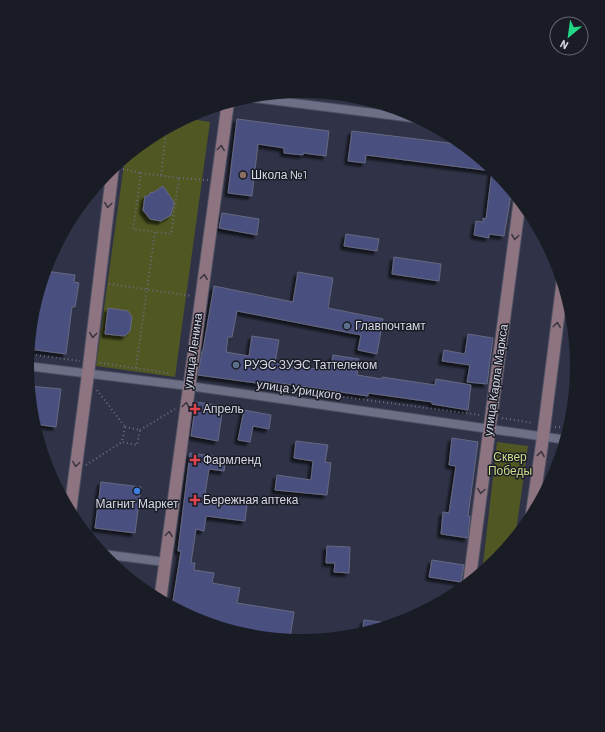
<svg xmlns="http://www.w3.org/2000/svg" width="605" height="732" font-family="Barlow,sans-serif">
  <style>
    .built { fill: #373b55 }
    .green { fill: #505722 }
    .building { fill: #4a4f7e; stroke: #656980; filter: url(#shadow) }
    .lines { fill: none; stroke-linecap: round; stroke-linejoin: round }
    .street-casing { stroke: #4d5061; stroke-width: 10 }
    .secondary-casing { stroke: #4d5061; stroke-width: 14 }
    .path { stroke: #6c6e80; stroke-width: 2; stroke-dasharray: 1 3; stroke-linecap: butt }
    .street { stroke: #6c6f86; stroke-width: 8 }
    .secondary { stroke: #8d7480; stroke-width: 12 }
    .oneway { stroke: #3c3640 }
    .education-dot { fill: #8d6e63; stroke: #1a1c25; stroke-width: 1.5 }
    .service-dot { fill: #5c6f8a; stroke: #1a1c25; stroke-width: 1.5 }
    .health-dot { fill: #e0444e; stroke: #1a1c25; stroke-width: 1.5 }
    .shop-dot { fill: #3f7fe0; stroke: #1a1c25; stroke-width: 1.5 }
    .labels { text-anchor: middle; stroke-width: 3; stroke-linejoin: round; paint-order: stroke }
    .poi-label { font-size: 12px; fill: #d6d8e5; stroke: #1a1c25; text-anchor: start }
    .street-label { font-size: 12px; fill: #d6d8e5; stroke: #1a1c25 }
    .park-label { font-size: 12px; fill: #cedc89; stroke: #1a1c25 }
  </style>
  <defs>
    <filter id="shadow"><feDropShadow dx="-3.5" dy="3.5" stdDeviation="1" flood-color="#0009"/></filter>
  </defs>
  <rect width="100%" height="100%" fill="#303347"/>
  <!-- built -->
  <path class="built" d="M323,634L345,637L322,640Z"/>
  <!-- green -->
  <path class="green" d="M184,118L210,122L175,377L96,366L125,157L150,137Z
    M497,442L528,446L515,539L497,561L482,573Z"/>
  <!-- building -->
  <path class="building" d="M237,119L329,131L326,156L303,153V155L284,153V148L258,144L252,196L228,193Z
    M352,131L465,145L497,171L512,189L504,236L489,234V238L474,235L476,221L483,222V218L486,219L492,171L366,155L365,163L348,161Z
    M163,186L174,202L171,215L161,221L150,219L143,210L145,196H148L150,193L154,192Z
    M222,213L259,219L257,235L219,228Z
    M346,234L379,239L377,251L344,246Z
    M394,257L441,264L439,281L392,274Z
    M45,271L75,275L74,282L79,283L75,307H72L66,354L29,349L32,312Z
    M298,272L333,278L328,308L383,319L377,354L358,350L361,335L237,311L232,337H228L226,352L249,356L252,336L279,340L275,363L330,371L333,355L359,359L357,375L382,379V377L435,385L436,379L471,385L468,410L432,404V402L368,393V396L272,382L271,385L198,375L202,351L203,350L214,286L293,302Z
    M108,308L128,311L132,317L130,331L125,336L105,334Z
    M468,334L493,338L487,384L467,382L470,365L442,361L444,350L465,354Z
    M29,386L61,389L56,427L34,424L31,410L32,401L30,400Z
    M196,402L223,406L218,441L191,436Z
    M244,410L271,415L269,429L253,426L250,442L238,440Z
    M452,438L478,442L468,516H470L468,538L441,534L443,512L449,513L456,466L449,465Z
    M296,441L328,445L325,462L331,463L327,495L275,490L277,475L311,480L313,461L294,458Z
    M190,453L226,458L224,471L209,469L204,500L247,505L245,521L206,516L204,531L196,529L191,563H195L194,570L214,573L212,583L240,588L237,603L294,612L290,638L217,627L197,620L172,607L181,551H178Z
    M101,482L141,487L135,533L95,528Z
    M327,546L350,547L349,573L334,572L335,563H326Z
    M432,560L464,565L461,582L429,577Z
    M364,620L396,624L362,634Z"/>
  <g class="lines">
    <defs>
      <path id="street" d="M246,97L421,119
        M27,366L189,386L567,440
        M102,554L165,562"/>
      <path id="secondary" d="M70,512L88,374L113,167
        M531,520L543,437L563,279
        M469,584L520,199
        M160,601L228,102"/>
    </defs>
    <!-- street casing -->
    <use href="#street" class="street-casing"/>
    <!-- secondary casing -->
    <use href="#secondary" class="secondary-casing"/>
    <!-- path -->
    <path class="path" d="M123,169L141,173
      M161,175L167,127
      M179,178L208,180
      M109,284L192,296
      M28,354L80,361
      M100,363L169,373
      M136,368L155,232L133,229L141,173L179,178L171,234L155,232
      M268,387L480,415
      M97,390L125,427
      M502,418L533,423
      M125,427L140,430L137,445L122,442Z
      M555,427L570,428
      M140,430L175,409
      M86,465L122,442"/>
    <!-- street -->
    <use href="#street" class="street"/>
    <!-- secondary -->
    <use href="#secondary" class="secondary"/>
  </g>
  <!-- one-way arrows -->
  <defs><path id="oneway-chevron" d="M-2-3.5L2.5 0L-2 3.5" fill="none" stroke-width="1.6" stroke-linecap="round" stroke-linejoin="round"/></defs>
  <g class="oneway">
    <use href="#oneway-chevron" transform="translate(221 148) rotate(-82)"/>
    <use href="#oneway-chevron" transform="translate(108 205) rotate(97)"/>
    <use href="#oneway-chevron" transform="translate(515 237) rotate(98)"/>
    <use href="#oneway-chevron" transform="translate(204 277) rotate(-82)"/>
    <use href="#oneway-chevron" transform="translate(557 325) rotate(-83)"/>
    <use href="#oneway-chevron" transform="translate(93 335) rotate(97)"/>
    <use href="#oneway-chevron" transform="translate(186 405) rotate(-82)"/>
    <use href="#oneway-chevron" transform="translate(541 454) rotate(-81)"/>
    <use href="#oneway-chevron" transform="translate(76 464) rotate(98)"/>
    <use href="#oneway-chevron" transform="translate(481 491) rotate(98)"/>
    <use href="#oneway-chevron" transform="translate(169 534) rotate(-82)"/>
  </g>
  <!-- markers -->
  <circle class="education-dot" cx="243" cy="175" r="4"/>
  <g class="service-dot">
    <circle cx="347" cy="326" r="4"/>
    <circle cx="236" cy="365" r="4"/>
  </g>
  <g class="health-dot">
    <path d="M193 403h4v4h4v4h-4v4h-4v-4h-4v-4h4z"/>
    <path d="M193 454h4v4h4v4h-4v4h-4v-4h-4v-4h4z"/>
    <path d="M193 494h4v4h4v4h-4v4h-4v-4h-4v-4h4z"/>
  </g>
  <circle class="shop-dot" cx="137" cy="491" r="4"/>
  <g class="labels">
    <!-- poi labels -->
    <g class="poi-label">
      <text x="251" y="179">Школа №1</text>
      <text x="355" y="330">Главпочтамт</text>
      <text x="244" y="369">РУЭС ЗУЭС Таттелеком</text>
      <text x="203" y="413">Апрель</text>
      <text x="203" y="464">Фармленд</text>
      <text x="203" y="504">Бережная аптека</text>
      <text x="137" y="508" text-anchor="middle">Магнит Маркет</text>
    </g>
    <!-- street labels -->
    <g class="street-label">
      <text transform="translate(193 351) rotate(-82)" y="4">улица Ленина</text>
      <text transform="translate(496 380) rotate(-82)" y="4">улица Карла Маркса</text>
      <text transform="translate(299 390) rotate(8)" y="4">улица Урицкого</text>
    </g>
    <!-- park labels -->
    <g class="park-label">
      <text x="510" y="461">Сквер<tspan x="510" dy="14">Победы</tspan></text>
    </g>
  </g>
  <!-- crop -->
  <path d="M0 0H605V732H0ZM34 366a268 268 0 1 1 536 0a268 268 0 1 1-536 0Z" fill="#1a1c25" fill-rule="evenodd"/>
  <!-- north arrow -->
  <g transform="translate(569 36) rotate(209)"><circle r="19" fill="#1a1c25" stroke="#656772"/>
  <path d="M0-3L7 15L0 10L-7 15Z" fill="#22d887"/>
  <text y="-6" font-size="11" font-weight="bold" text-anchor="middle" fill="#d6d8e5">N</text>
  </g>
</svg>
